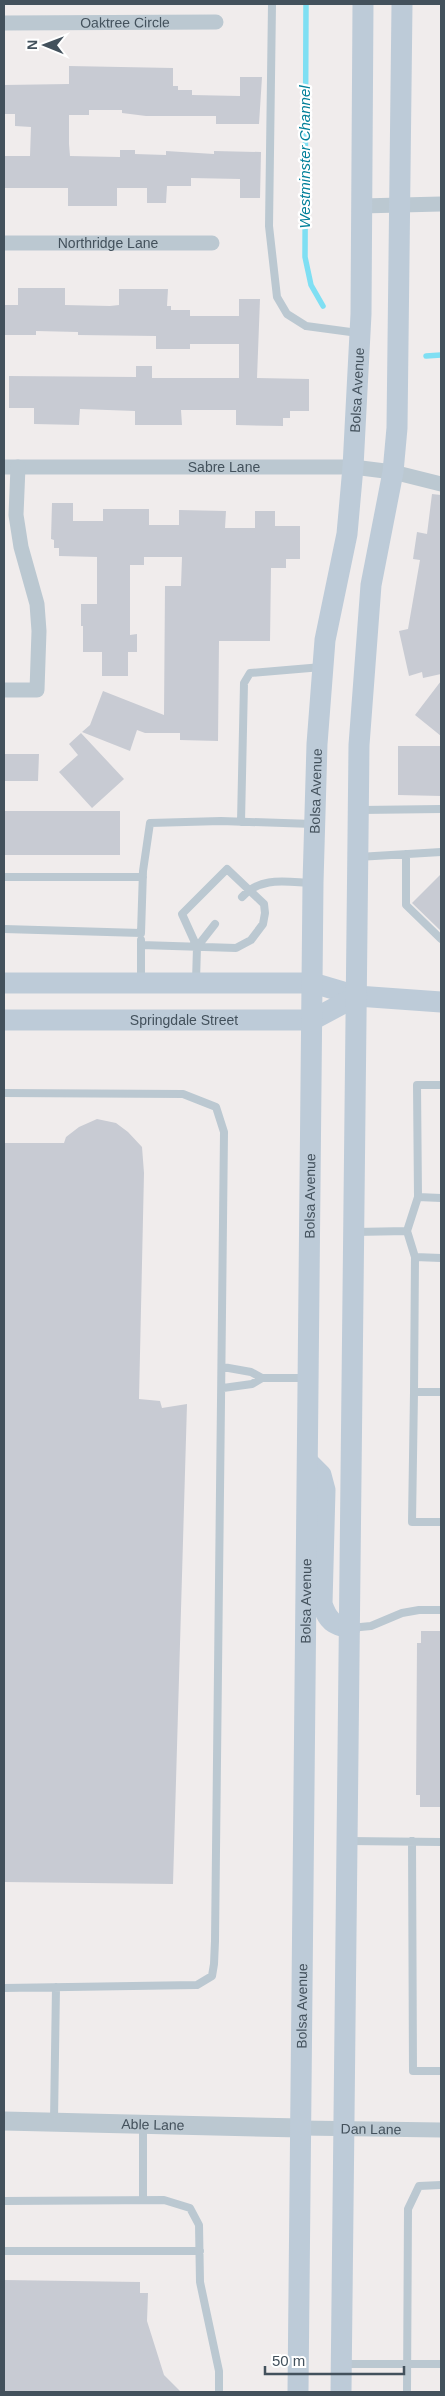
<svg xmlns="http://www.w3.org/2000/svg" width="445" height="2396" font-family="Arial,sans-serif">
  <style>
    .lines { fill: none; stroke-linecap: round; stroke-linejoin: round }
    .stream { stroke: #7fdff3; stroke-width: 5.5 }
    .building { fill: #c8cbd3 }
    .service { stroke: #bbc8d1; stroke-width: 8 }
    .minor { stroke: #bbc8d1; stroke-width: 15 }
    .tertiary { stroke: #bbc8d1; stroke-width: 19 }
    .secondary { stroke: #bdcbd8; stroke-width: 21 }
    .labels { text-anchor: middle; stroke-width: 4.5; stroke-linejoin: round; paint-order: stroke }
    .street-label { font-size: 14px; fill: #43515c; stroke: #fff }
    .water-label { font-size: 15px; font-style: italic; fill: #03809a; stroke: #fff }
  </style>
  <rect width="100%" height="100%" fill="#f0ecec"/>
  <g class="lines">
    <!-- stream -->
    <path class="stream" d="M306,4L305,257L311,285L323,306
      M426,356L441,355"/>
  </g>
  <!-- building -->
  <path class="building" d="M69,66L173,68V86H178V90H192V95L240,96V77H262L259,124H216V116H146L122,113V110H89V115H69V144L70,156L120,157V150H135V154L166,155V151L214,154V151L261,152L260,198H240V179L191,178V186H167L166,203H147V188H117V206H68V188H4V156H30L31,127L15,126V114H4V85L69,84Z
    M18,288H65V305L110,306L119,305V289H168L167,306H171V310H190V316H239V299H260L257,378L309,379V411H290V418H283V426L236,425V410H181L182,425H135V411L80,409L79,425L34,424V408H9V376L136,377V366H152V378H239V344H190V349H156V336L78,335V332L36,331V335H4V305H18Z
    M432,494L441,495V674L423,678L422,672L409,676L399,631L408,629L420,560L413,559L417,532L427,534Z
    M52,503H73V521H103V509H149V525H179V510L226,511L225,528H255V511H275V526H300V559H286V568H271L270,641H219L218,741L180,740V733H145L137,730L130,751L82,732L90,725L103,691L164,715L165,586H181L182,557H144V565H130V635L137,634V652H128V676H102V652H83V626H81V604H97V557L59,556V548H54V540L51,539Z
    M441,681V736L415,715Z
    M81,733L124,779L92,808L59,772L78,755L69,744Z
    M398,746H441V796L398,795Z
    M4,754H39L38,781H4Z
    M4,811H120V855H4Z
    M441,874V931L412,903Z
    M97,1119L116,1123L128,1132L142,1147L144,1173L139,1399L160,1401L162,1408L187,1404L173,1884L4,1882V1143H64L66,1137L79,1127Z
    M421,1631H441V1807H420V1795H416L417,1643H421Z
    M4,2280L140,2282V2293H148L147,2321L164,2375L181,2392H4Z"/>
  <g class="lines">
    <!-- service -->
    <path class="service" d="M272,4L269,226L277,297L287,314L306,326L358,333
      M361,810L441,809
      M241,822L244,683L250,673L322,667
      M406,854V905L441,939
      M358,857L441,852
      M4,877H143
      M242,897C261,876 286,882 311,883
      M4,929L141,933L143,871L150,823L221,821L313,824
      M141,945L236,948L251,940L263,924L265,913L264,904L227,869L182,914L197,947L196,981
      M197,947L215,924
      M141,981V940
      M441,1085H417L418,1197L441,1198
      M4,1093L183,1094L216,1107L224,1132L215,1941L214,1964L212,1976L197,1985L4,1988
      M407,1231L415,1257
      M355,1232L407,1231L418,1197
      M441,1258L415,1257L414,1392H441
      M223,1367L251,1372L262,1378H306
      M223,1388L252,1384L262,1378
      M414,1392L412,1522H441
      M350,1628L371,1626L402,1613L419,1610H441
      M349,1841L441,1842
      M412,1841L413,2071H441
      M54,2121L56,1987
      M143,2125V2200
      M4,2201L164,2200L190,2208L199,2225L200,2282L219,2371V2392
      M4,2251H200
      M343,2364H441
      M407,2392L408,2209L419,2186L441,2185"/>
    <!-- minor -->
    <g class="minor">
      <path id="s1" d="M4,23L216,22"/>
      <path d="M361,206L441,204"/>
      <path id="s2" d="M4,243H212"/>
      <path id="s3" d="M4,467H353L393,472L441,484"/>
      <path d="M4,690H37L39,631L37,604L21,547L16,515L18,467"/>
      <path id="s4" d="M301,2128L441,2130"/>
    </g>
    <!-- tertiary -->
    <path class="tertiary" id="s5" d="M4,2121L301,2128"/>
    <!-- secondary -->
    <g class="secondary">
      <path d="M4,983H313L357,996L441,1002"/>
      <path id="s6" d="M4,1020H312L357,996"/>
      <path d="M308,1462L321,1475L325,1490L322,1604C328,1621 333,1625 350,1628"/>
      <path id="s7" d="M298,2392L313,883L317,744L325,640L347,534L353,467L361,314L363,4"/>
      <path d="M341,2392L359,745L371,585L393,472L397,428L402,4"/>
    </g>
  </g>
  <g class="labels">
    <!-- street labels -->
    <g class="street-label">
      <text dy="5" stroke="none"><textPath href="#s1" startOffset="121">Oaktree Circle</textPath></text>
      <text dy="5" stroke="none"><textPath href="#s2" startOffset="104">Northridge Lane</textPath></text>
      <text dy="5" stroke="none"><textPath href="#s7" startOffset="2005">Bolsa Avenue</textPath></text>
      <text dy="5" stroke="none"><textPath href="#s3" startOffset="220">Sabre Lane</textPath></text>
      <text dy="5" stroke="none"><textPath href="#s7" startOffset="1601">Bolsa Avenue</textPath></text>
      <text dy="5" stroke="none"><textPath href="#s6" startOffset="180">Springdale Street</textPath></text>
      <text dy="5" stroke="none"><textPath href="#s7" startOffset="1196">Bolsa Avenue</textPath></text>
      <text dy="5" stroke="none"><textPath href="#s7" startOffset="791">Bolsa Avenue</textPath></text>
      <text dy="5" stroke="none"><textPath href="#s7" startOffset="386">Bolsa Avenue</textPath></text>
      <text dy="5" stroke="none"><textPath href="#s5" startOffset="149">Able Lane</textPath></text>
      <text dy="5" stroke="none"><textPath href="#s4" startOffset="70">Dan Lane</textPath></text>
    </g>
    <!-- water labels -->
    <g class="water-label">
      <text transform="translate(305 157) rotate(-90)" y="5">Westminster Channel</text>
    </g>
  </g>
  <!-- border -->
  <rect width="445" height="2396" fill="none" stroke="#43515c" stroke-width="10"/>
  <!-- north arrow -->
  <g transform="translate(45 45) rotate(271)" stroke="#ffffff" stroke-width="4" paint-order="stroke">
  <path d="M0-4L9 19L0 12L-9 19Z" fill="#43515c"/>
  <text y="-8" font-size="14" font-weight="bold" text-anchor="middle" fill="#43515c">N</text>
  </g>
  <!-- scale -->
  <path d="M265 2366v8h139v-8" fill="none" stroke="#43515c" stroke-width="2.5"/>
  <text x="272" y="2366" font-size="15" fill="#43515c" stroke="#ffffff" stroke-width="4" paint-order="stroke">50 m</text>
</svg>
